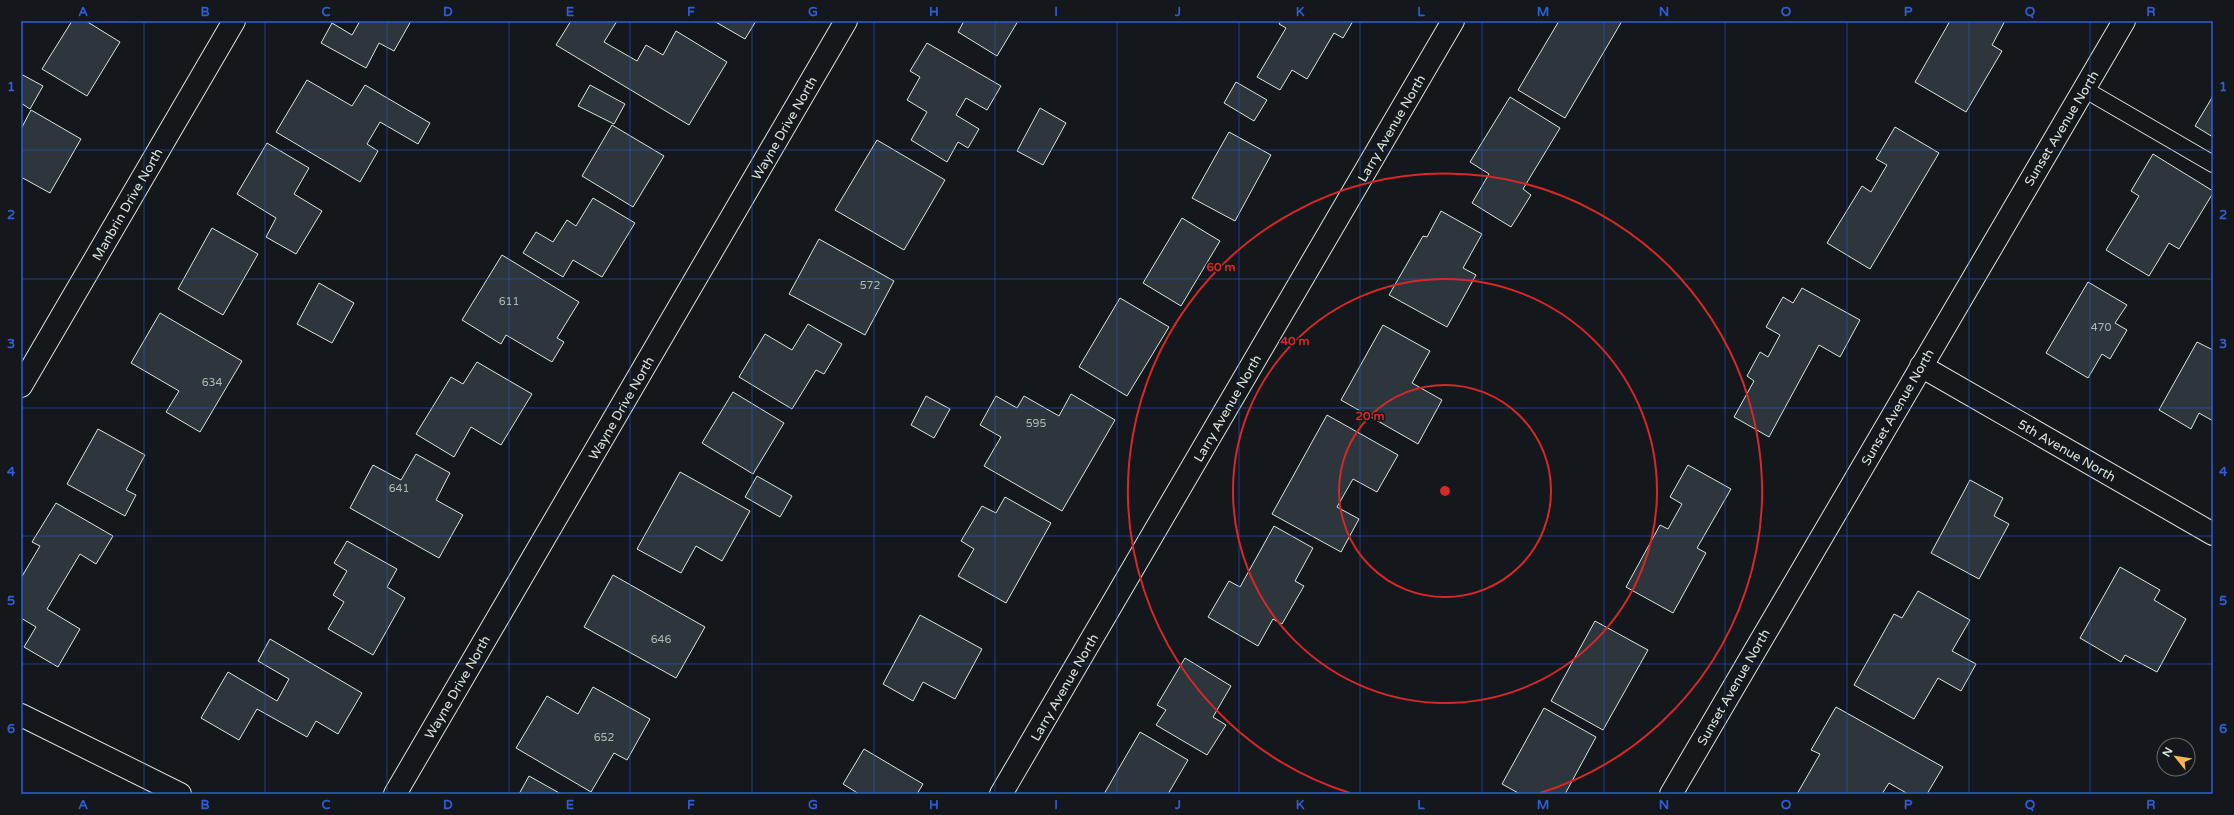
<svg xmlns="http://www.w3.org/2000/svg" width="2234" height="815" font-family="'Varela Round',sans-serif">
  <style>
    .building { fill: #2c363c; stroke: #d8e6dc }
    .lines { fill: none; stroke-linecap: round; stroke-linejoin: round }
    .service-casing { stroke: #d8e6dc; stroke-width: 18 }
    .minor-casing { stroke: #d8e6dc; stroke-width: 24 }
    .service { stroke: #14181c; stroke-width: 16 }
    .minor { stroke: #14181c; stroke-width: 22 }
    .grid { fill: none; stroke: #305dd8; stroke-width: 1; stroke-opacity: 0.55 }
    .ring { fill: none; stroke: #d62828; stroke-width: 2 }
    .labels { text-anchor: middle; stroke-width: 3; stroke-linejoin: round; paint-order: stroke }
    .number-label { font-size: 11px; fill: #adbab4 }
    .street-label { font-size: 13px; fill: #d8e6dc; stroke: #14181c }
    .centre { fill: #d62828; stroke: #14181c; stroke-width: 2 }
    .ring-label { font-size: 12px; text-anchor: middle; font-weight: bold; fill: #d62828; stroke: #14181c; stroke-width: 3; stroke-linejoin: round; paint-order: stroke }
    .neatline { fill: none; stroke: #305dd8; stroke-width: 1.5 }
    .grid-label { font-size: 13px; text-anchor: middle; font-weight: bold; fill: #305dd8 }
  </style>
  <rect width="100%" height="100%" fill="#14181c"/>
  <!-- building -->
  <path class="building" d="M72,21H86L120,42L87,96L42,69Z
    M360,21H411L394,51L379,43L366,68L321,43L332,23L352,35Z
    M571,21H617L604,42L637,61L646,45L663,55L676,31L727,62L689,125L556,45Z
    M714,21H756L745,39Z
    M964,21H1018L997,56L958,32Z
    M1281,21H1353L1343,38L1334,33L1307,79L1292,70L1280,90L1257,77L1286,28L1279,24Z
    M1559,21H1622L1565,118L1518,90Z
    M1950,21H2005L1992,45L2002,51L1966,112L1915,82Z
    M927,43L1001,86L987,110L966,98L956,115L979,129L968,148L958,142L947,162L911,140L927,112L907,100L920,77L910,71Z
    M21,74L43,86L30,109L21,103Z
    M307,80L352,106L365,85L430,123L418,144L380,122L367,144L378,151L360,182L276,132Z
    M1236,82L1267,100L1254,121L1224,103Z
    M590,85L625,104L614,124L578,106Z
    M2213,96V137L2195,126Z
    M1510,97L1560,128L1523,189L1531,195L1511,227L1472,203L1489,174L1470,162Z
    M1040,108L1066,123L1043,165L1017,151Z
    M31,110L81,139L50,193L21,177V129Z
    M612,125L664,156L633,207L582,176Z
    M1895,127L1939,153L1870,269L1827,243L1862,186L1871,192L1887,165L1876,159Z
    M1229,132L1271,155L1235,221L1192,198Z
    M877,140L945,180L904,250L835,210Z
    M267,143L309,168L294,194L322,211L296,254L266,237L276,218L237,194Z
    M2153,154L2213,191V193L2179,249L2169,243L2149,276L2106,250L2139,196L2131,191Z
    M593,198L635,223L602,277L573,260L563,277L523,253L536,232L553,242L567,220L576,226Z
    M1441,211L1482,234L1463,268L1476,275L1447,327L1389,295L1423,236L1427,237Z
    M1182,218L1220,241L1181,306L1143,283Z
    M212,228L258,254L223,315L178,289Z
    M819,239L894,281L865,335L789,294Z
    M502,255L579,302L557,338L564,342L552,362L506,335L501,344L462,320Z
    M2088,282L2127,305L2115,323L2127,330L2110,359L2102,354L2088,378L2046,353Z
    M319,283L354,303L332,343L297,324Z
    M1802,288L1860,320L1840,357L1819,345L1769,437L1734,417L1754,381L1747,376L1760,352L1768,357L1780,335L1766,327L1783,297L1793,303Z
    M1120,298L1169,327L1127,396L1079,367Z
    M160,313L242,361L200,432L166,412L179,391L131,363Z
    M808,324L842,344L824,374L816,370L792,409L739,377L765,334L792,350Z
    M1383,325L1430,351L1412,383L1442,400L1418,444L1341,400Z
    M2197,342L2213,350V421L2199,413L2191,429L2159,410Z
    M477,362L532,394L501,445L471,427L454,457L416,434L451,377L463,384Z
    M733,392L784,423L753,474L702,443Z
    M1071,394L1115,420L1062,511L984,466L1001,437L980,425L996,396L1017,408L1024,396L1059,416Z
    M926,396L950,409L934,438L911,425Z
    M1327,415L1398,455L1377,492L1353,479L1337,507L1359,519L1341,552L1272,514Z
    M98,429L145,455L126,490L136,495L125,516L67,484Z
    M416,454L450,473L436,500L463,515L439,558L350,508L373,465L401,480Z
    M1688,465L1731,489L1697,548L1706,553L1673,613L1626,587L1660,525L1668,529L1682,504L1670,497Z
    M680,472L750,511L722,561L696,546L681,573L637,549Z
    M757,476L792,496L780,517L745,497Z
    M1970,480L2003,498L1994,516L2009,524L1979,579L1931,553Z
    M1005,497L1051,523L1006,603L958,576L974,549L961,541L982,506L996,513Z
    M56,503L113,536L96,564L80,554L47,609L80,629L58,667L24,647L36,627L21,618V578L40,546L32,542Z
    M1274,526L1313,548L1295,581L1304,586L1282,624L1273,619L1258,646L1208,617L1229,581L1240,587Z
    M347,541L397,569L387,587L405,598L373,655L328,629L344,602L333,595L347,571L334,563Z
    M2120,567L2160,590L2154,600L2186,619L2157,672L2125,655L2121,662L2080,638Z
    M613,575L705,627L676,678L584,627Z
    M1918,591L1970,620L1952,651L1976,664L1961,691L1938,678L1914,719L1854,685L1894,614L1902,618Z
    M920,615L982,649L955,699L923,682L913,701L883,684Z
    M1595,621L1648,650L1603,730L1551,701Z
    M270,639L362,693L338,734L316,721L307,737L257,709L239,740L201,718L228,672L277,701L289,679L258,661Z
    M1185,658L1231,686L1213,717L1226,725L1207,755L1156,725L1166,710L1157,705Z
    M593,687L650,719L627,760L614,753L591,792L516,748L547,696L578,714Z
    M1836,707L1943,767L1927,794H1908L1889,783L1882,794H1797L1820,754L1811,750Z
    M1544,708L1596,737L1565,794H1520L1502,784Z
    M1140,732L1188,760L1168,794H1104Z
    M864,749L923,784L917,794H859L843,784Z
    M529,776L561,794H519Z"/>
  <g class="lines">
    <defs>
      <path id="service" d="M2084,89L2213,164"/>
      <path id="minor" d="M1921,366L2213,534
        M21,386L234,21
        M21,715L180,794
        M395,794L846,21
        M1001,794L1453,21
        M1671,794L2124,21"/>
    </defs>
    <!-- service casing -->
    <use href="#service" class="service-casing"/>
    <!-- minor casing -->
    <use href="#minor" class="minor-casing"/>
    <!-- service -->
    <use href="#service" class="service"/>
    <!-- minor -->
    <use href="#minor" class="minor"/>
  </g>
  <!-- grid -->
  <path class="grid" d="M144,21V794M265,21V794M387,21V794M509,21V794M630,21V794M752,21V794M874,21V794M995,21V794M1117,21V794M1239,21V794M1360,21V794M1482,21V794M1604,21V794M1725,21V794M1847,21V794M1969,21V794M2090,21V794M21,150H2213M21,279H2213M21,408H2213M21,536H2213M21,664H2213"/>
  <!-- distance rings -->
  <g class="ring">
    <circle cx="1445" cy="491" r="106"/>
    <circle cx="1445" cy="491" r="212"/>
    <path d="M1350 793A317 317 0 1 1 1540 793"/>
  </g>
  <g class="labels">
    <!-- number labels -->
    <g class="number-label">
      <text x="870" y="289">572</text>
      <text x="509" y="305">611</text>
      <text x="2101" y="331">470</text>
      <text x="212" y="386">634</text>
      <text x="1036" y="427">595</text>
      <text x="399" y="492">641</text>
      <text x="661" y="643">646</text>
      <text x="604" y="741">652</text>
    </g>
    <!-- street labels -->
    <g class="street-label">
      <text transform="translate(784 128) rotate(-60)" y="5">Wayne Drive North</text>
      <text transform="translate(1391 128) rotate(-60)" y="5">Larry Avenue North</text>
      <text transform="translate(2061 128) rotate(-59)" y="5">Sunset Avenue North</text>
      <text transform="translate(127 204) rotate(-60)" y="5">Manbrin Drive North</text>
      <text transform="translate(1897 407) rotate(-60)" y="5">Sunset Avenue North</text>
      <text transform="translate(621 408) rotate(-60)" y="5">Wayne Drive North</text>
      <text transform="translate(1227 408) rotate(-60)" y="5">Larry Avenue North</text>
      <text transform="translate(2067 450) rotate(30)" y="5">5th Avenue North</text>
      <text transform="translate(457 687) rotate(-60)" y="5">Wayne Drive North</text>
      <text transform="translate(1064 687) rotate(-60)" y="5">Larry Avenue North</text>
      <text transform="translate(1733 687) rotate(-60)" y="5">Sunset Avenue North</text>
    </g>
  </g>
  <circle cx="1445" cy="491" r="6" class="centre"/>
  <g class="ring-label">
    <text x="1221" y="271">60 m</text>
    <text x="1295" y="345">40 m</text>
    <text x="1370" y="420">20 m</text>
  </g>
  <!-- border -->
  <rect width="2234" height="815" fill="none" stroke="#14181c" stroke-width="44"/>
  <!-- north arrow -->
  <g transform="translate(2176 757) rotate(300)"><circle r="19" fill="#14181c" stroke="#626a69"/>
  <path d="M0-3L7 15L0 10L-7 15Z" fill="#ffb74d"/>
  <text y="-6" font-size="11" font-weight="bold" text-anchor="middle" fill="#d8e6dc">N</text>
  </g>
  <rect x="22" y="22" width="2190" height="771" class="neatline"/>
  <g class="grid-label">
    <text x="83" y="16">A</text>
    <text x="205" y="16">B</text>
    <text x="326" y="16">C</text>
    <text x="448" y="16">D</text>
    <text x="570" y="16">E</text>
    <text x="691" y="16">F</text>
    <text x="813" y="16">G</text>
    <text x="934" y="16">H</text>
    <text x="1056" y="16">I</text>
    <text x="1178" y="16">J</text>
    <text x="1300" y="16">K</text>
    <text x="1421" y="16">L</text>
    <text x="1543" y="16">M</text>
    <text x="1664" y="16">N</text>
    <text x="1786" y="16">O</text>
    <text x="1908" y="16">P</text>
    <text x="2030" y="16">Q</text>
    <text x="2151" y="16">R</text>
    <text x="11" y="91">1</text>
    <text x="2223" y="91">1</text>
    <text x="11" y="219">2</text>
    <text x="2223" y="219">2</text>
    <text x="11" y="348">3</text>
    <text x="2223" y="348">3</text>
    <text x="11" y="476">4</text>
    <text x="2223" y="476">4</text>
    <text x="11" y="605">5</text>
    <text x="2223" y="605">5</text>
    <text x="11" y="733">6</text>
    <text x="2223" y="733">6</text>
    <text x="83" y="809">A</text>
    <text x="205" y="809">B</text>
    <text x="326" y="809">C</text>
    <text x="448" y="809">D</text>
    <text x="570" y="809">E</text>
    <text x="691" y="809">F</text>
    <text x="813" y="809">G</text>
    <text x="934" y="809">H</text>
    <text x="1056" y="809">I</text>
    <text x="1178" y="809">J</text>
    <text x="1300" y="809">K</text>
    <text x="1421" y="809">L</text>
    <text x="1543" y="809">M</text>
    <text x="1664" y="809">N</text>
    <text x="1786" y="809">O</text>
    <text x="1908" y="809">P</text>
    <text x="2030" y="809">Q</text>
    <text x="2151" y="809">R</text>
  </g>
</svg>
